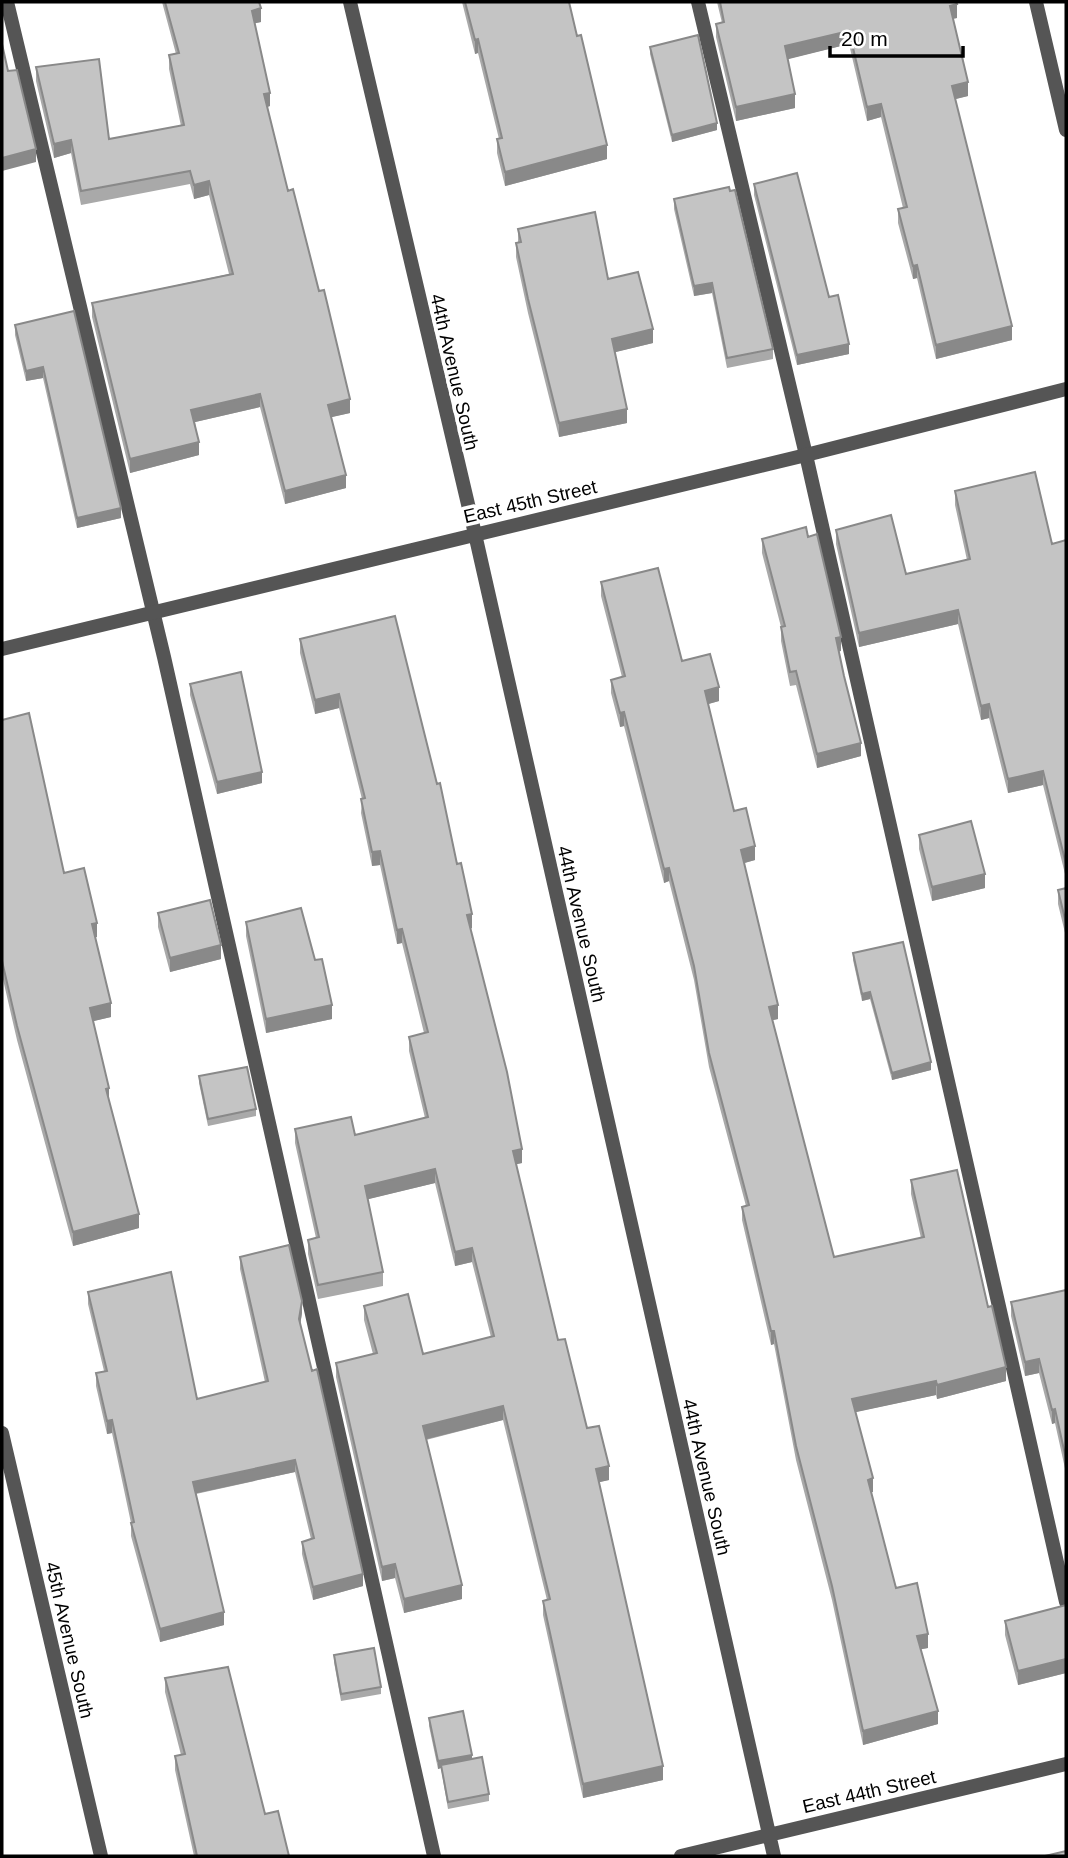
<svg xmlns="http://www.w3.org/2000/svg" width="1068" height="1858" font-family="Helvetica,sans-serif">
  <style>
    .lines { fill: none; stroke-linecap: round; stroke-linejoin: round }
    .lane { stroke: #555; stroke-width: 14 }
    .street { stroke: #555; stroke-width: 14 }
    .wall { fill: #a9a9a9 }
    .shaded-wall { fill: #898989 }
    .building { fill: #c4c4c4; stroke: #898989; stroke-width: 2 }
    .labels { text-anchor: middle; stroke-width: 7; stroke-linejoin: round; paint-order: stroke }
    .street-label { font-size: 19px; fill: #000; stroke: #fff }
  </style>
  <rect width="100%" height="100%" fill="#fff"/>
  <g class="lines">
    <!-- lane -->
    <path class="lane" d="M7,2L164,657L434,1856
      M698,2L806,455L1066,1602"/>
    <!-- street -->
    <path class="street" d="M350,2L475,534L774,1856
      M1036,2L1066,130
      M2,649L806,455L1066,389
      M2,1433L101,1856
      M681,1856L1066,1764"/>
  </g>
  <!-- wall -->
  <path class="wall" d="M162,2H259L261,22L255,23L270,106L267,107L288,191L350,413L331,417L346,488L285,504L260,407L195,422L199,455L130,473L92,317V303L229,274L209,195L194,199L190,184L81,205L71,153L54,158L36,81V67L109,139L181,126L169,69V55L176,54Z
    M462,2H569L607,159L505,186L497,153V139H499L478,53L475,54Z
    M717,2H956L957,18L953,19L968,96L955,99L1012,340L936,359L917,278L913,279L898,223V209L903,208L881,117L867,121L849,44L787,59L795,108L736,121L716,37V24L722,23Z
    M650,47L717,130L672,142L650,54Z
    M754,184L829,297L849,354L797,365L754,195Z
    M674,199L773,349V359L727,368L712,293L694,296L674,209Z
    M518,229L608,279L653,343L615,352L627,423L559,437L528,313L516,257V243L518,242Z
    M74,311L121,518L77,528L43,378L26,381L15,335V325Z
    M955,491L1052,544L1066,540V878L1043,785L1008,793L989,718L981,720L958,624L859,647L836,544V530L906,574L967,560L955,505Z
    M762,539L841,651H839L861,756L817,768L796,685L790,686L781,641V627L762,553Z
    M601,582L682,661L719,701L708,704L734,811L755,860L744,863L778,1019L772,1020L834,1257L921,1238L911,1194V1180L988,1307L1006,1381L937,1399L936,1395L855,1412L873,1492H871L896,1588L928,1648L921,1649L938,1724L863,1745L832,1600L796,1460L774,1344L771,1345L742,1220V1207L746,1206L709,1067L694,980L669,881L664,883L624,726L620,727L611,693V680L622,677L601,596Z
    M300,639L457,864L472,928L470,929L522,1163L516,1164L558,1340L587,1428L609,1480L599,1482L663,1780L583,1798L543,1615V1601L547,1600L503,1420L426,1440L462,1599L404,1613L395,1578L382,1581L336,1377V1363L373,1354L364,1320V1306L423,1354L491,1337L472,1262L455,1266L435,1183L368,1199L383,1272V1286L318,1299L308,1254V1240L316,1238L295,1143V1129L355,1135L425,1118L409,1051V1037L424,1033L402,943L397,944L380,865L372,866L361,813L362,799L339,708L315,714L300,653Z
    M190,684L262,783L217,794L190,695Z
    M2,720L64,873L97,937H95L111,1017L93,1021L109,1102L139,1228L73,1246L17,1040L2,975Z
    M919,835L985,888L932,901L919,849Z
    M1066,888V937L1058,904V890Z
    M158,913L221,959L170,972L158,927Z
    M246,922L315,960L332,1019L266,1033L246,936Z
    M853,953L931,1070L892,1080L870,999L862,1001L853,960Z
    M199,1076L256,1109V1116L208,1126L199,1083Z
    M240,1257L302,1313L300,1325L363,1586L313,1600L302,1554V1542L311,1539L295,1472L196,1494L224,1625L160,1642L131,1536V1523L112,1433L107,1434L96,1386V1373L104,1371L88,1304V1292L197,1399L265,1382L240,1269Z
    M1066,1290V1473L1055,1423L1052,1424L1039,1373L1025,1376L1011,1316V1302Z
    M1066,1605V1673L1018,1685L1005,1635V1621Z
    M334,1655L381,1687V1694L341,1701L334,1662Z
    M165,1678L265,1814L289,1856H194L175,1770V1756L181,1755L165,1692Z
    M429,1718L472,1759L489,1794V1801L448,1809L441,1768L438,1769L429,1726Z"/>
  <!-- shaded-wall -->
  <path class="shaded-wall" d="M957,4V18L950,19V6Z
    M261,8V22L252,24V11Z
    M849,31V44L785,60V46Z
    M478,39V53L475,54V40Z
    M968,82V96L952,100V86Z
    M270,93V106L264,108V94Z
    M795,94V108L736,121V107Z
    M881,104V117L867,121V107Z
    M717,123V130L672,142V135Z
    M71,140V153L54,158V144Z
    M607,145V159L505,186V172Z
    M36,149V162L2,171V158Z
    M209,181V195L194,199V185Z
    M917,265V278L913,279V266Z
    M712,283V293L694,296V286Z
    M1012,326V340L936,359V345Z
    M653,329V343L612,353V339Z
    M849,344V354L797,365V355Z
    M43,367V378L26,381V371Z
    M260,394V407L191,423V410Z
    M350,399V413L328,418V405Z
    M627,409V423L559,437V423Z
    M199,442V455L130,473V459Z
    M346,475V488L285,504V491Z
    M121,508V518L77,528V518Z
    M958,610V624L859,647V633Z
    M841,637V651L836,652V638Z
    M719,687V701L705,705V691Z
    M339,694V708L315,714V700Z
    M989,704V718L981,720V706Z
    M624,712V726L620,727V713Z
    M861,743V756L817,768V754Z
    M1043,771V785L1008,793V779Z
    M262,772V783L217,794V782Z
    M755,846V860L741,864V850Z
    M380,851V865L372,866V852Z
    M669,868V881L664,883V869Z
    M985,874V888L932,901V887Z
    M472,914V928L467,929V915Z
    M97,923V937L92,938V924Z
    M402,929V943L397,944V930Z
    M221,945V959L170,972V958Z
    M870,992V999L862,1001V994Z
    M111,1003V1017L90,1022V1008Z
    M332,1005V1019L266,1033V1019Z
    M778,1005V1019L769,1021V1007Z
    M931,1062V1070L892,1080V1073Z
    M109,1088V1102L106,1089Z
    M522,1149V1163L513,1165V1151Z
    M435,1169V1183L365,1200V1186Z
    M139,1214V1228L73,1246V1232Z
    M472,1248V1262L455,1266V1252Z
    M302,1301V1313L299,1332V1319Z
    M771,1331H774V1344L771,1345Z
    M1039,1359V1373L1025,1376V1362Z
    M1006,1367V1381L937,1399V1385Z
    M936,1381V1395L852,1413V1399Z
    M503,1406V1420L423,1440V1426Z
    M1055,1409V1423L1052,1424V1410Z
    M112,1420V1433L107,1434V1421Z
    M295,1460V1472L193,1494V1482Z
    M609,1466V1480L596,1483V1469Z
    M873,1478V1492L868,1493V1480Z
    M395,1564V1578L382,1581V1567Z
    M363,1574V1586L313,1600V1587Z
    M462,1585V1599L404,1613V1599Z
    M224,1612V1625L160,1642V1629Z
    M928,1634V1648L917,1650V1636Z
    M1066,1659V1673L1018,1685V1671Z
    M938,1711V1724L863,1745V1731Z
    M472,1755V1762L441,1765V1768L438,1769V1761Z
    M663,1766V1780L583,1798V1784Z"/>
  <!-- building -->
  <path class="building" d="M165,2H259L261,8L252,11L270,93L264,94L288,191L293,189L319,291L324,290L350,399L328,405L346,475L285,491L260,394L191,410L199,442L130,459L92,303L233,274L209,181L194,185L190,171L81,191L71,140L54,144L36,67L99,59L109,139L184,125L169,55L179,53Z
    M465,2H569L577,36L581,35L607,145L505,172L497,139L502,138L478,39L475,40Z
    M720,2H956L957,4L950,6L968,82L952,86L1012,326L936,345L917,265L913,266L898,209L907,207L881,104L867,107L849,31L785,46L795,94L736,107L716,24L724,22Z
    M698,35L717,123L672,135L650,47Z
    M2,44L8,71L17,70L36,149L2,158Z
    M797,173L829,297L838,295L849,344L797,355L754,184Z
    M729,187L730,191L735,190L773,349L727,358L712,283L694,286L674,199Z
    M595,212L608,279L638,272L653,329L612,339L627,409L559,423L528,299L516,243L521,242L518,229Z
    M74,311L121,508L77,518L43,367L26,371L15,325Z
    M1035,472L1052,544L1066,540V864L1043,771L1008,779L989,704L981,706L958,610L859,633L836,530L891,515L906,574L970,559L955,491Z
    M806,527L808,537L817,534L841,637L836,638L844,676L861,743L817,754L796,671L790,672L781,627L785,626L762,539Z
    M658,568L682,661L710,654L719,687L705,691L734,811L746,808L755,846L741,850L778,1005L769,1007L834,1257L924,1237L911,1180L957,1170L988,1307L992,1306L1006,1367L937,1385L936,1381L852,1399L873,1478L868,1480L896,1588L917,1583L928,1634L917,1636L938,1711L863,1731L832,1586L796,1446L774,1331H771L742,1207L749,1205L709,1053L694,966L669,868L664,869L624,712L620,713L611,680L625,676L601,582Z
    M395,616L437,784L440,783L457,864L461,863L472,914L467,915L507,1072L522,1149L513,1151L558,1340L565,1339L587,1428L599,1426L609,1466L596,1469L663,1766L583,1784L543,1601L550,1599L503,1406L423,1426L462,1585L404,1599L395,1564L382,1567L336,1363L377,1353L364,1306L408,1294L423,1354L494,1336L472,1248L455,1252L435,1169L365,1186L383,1272L318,1285L308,1240L319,1237L295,1129L351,1117L355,1135L428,1117L409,1037L428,1032L402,929L397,930L380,851L372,852L361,799L365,798L339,694L315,700L300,639Z
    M241,672L262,772L217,782L190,684Z
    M29,713L64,873L84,868L97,923L92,924L111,1003L90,1008L109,1088L106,1089L139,1214L73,1232L17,1026L2,961V720Z
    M971,821L985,874L932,887L919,835Z
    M1066,888V923L1058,890Z
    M210,900L221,945L170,958L158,913Z
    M301,908L315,960L322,959L332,1005L266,1019L246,922Z
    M903,942L931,1062L892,1073L870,992L862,994L853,953Z
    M247,1067L256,1109L208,1119L199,1076Z
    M289,1245L302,1301L299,1319L312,1371L317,1369L363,1574L313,1587L302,1542L314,1538L295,1460L193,1482L224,1612L160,1629L131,1523L134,1522L112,1420L107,1421L96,1373L107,1371L88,1292L171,1272L197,1399L268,1381L240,1257Z
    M1066,1290V1459L1055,1409L1052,1410L1039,1359L1025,1362L1011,1302Z
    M1066,1605V1659L1018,1671L1005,1621Z
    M374,1648L381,1687L341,1694L334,1655Z
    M228,1667L265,1814L278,1811L289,1856H197L175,1756L185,1754L165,1678Z
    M463,1711L472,1755L438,1761L429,1718Z
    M482,1757L489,1794L448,1802L441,1765Z
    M1066,1851V1856H1045Z"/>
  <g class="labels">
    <!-- street labels -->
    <g class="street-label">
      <text transform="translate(455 372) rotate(77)" y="7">44th Avenue South</text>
      <text transform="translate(530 501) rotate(-13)" y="7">East 45th Street</text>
      <text transform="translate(582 924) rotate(77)" y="7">44th Avenue South</text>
      <text transform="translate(707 1477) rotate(77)" y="7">44th Avenue South</text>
      <text transform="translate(70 1640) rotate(77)" y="7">45th Avenue South</text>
      <text transform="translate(869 1791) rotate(-13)" y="7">East 44th Street</text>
    </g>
  </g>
  <!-- border -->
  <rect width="1068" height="1858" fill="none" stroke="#000000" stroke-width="7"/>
  <!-- scale -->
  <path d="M830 46v10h133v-10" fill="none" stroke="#000000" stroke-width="3.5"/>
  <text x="841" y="46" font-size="21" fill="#000000" stroke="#ffffff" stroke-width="5" paint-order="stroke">20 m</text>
</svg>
